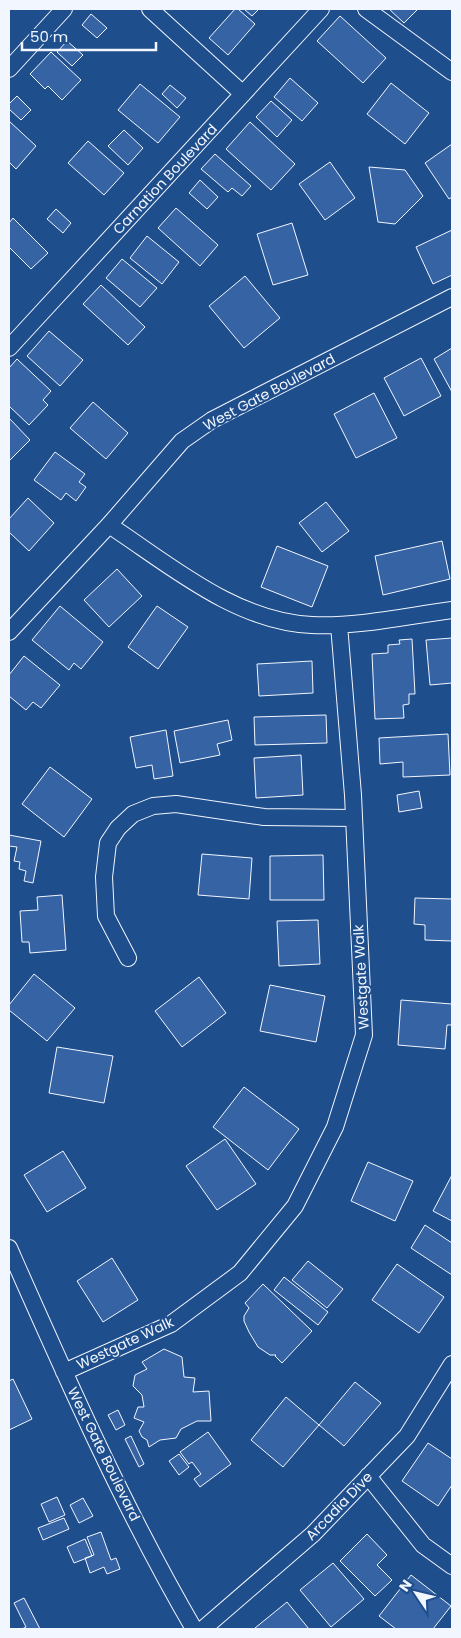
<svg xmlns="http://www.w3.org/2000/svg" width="461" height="1638" font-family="Poppins,sans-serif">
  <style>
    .building { fill: #3563a3; stroke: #f2f6ff }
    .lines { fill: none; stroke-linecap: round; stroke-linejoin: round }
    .minor-casing { stroke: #f2f6ff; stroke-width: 18 }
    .minor { stroke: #1f4e8c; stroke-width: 16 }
    .labels { text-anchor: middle; stroke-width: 4; stroke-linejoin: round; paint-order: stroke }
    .street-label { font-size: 14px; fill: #f2f6ff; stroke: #1f4e8c }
  </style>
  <rect width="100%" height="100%" fill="#1f4e8c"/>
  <!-- building -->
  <path class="building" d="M235,9H238L255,24L228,55L209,38Z
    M244,9H259L252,16Z
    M389,9H418L404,23Z
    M91,14L107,28L97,38L82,25Z
    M340,16L386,58L363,83L317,41Z
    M67,41L83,55L72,66L57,52Z
    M51,52L81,80L62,100L48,86L45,89L30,74Z
    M290,78L318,103L302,121L274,97Z
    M391,83L429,113L405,144L367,114Z
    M140,84L180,117L158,143L118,110Z
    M170,85L186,98L177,108L162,94Z
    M17,96L31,110L21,120L9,109V104Z
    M271,101L292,120L277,137L256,117Z
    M9,121L36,146L16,169L9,162Z
    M250,122L295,164L271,190L226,149Z
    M124,130L143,148L128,165L108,146Z
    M88,141L124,173L104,195L68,163Z
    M452,144V197L449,199L425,163Z
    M215,154L251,186L242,196L232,188L228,192L201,169Z
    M330,162L355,198L325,220L299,184Z
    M369,167L405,170L423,196L395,224L378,222Z
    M200,180L218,197L207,209L189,193Z
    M176,208L218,245L200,266L158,228Z
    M56,209L71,223L63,233L47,219Z
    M13,218L48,253L31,269L9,247V223Z
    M292,223L308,275L273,285L257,234Z
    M452,230V275L433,284L416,247Z
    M147,236L179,262L162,284L130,258Z
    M122,259L157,288L140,307L106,278Z
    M245,276L280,318L244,348L209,306Z
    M101,285L145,327L128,345L83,304Z
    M49,331L83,360L60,386L27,356Z
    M452,348V392L434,359Z
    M421,358L441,396L404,416L384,378Z
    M17,359L51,391L43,400L48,405L29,425L9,406V368Z
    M374,393L397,438L356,458L334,414Z
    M93,402L128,433L106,459L70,428Z
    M9,418L30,440L9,461Z
    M55,452L85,474L79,482L86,487L76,501L66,493L61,500L34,480Z
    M28,498L54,523L29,551L9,532V519Z
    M326,502L349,531L322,552L299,523Z
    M442,541L450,579L383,595L375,556Z
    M277,546L328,566L312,607L261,587Z
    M117,569L142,596L109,627L84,600Z
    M60,606L103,642L81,669L74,663L69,670L32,640Z
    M157,606L188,627L158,669L128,647Z
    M452,638V683L430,685L426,640Z
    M412,639L415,694H409V704L403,705L404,718L375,719L372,654L388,653V645L400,644L399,640Z
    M24,656L60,685L41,708L33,702L26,710L9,696V675Z
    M312,661L313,693L259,696L257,664Z
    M326,715L327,743L255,745L254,717Z
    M228,720L232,740L217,744L220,755L180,763L174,731Z
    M166,730L173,776L154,779L152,765L136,768L130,737Z
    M448,734L450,775L403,777V762L380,764L379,738Z
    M301,755L303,795L256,798L254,758Z
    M50,767L92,799L64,837L22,804Z
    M419,791L422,808L399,812L397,795Z
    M9,835L41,841L33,883L24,881L26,871L19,869L20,862L14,861L17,847L9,846Z
    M202,854L252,858L249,899L198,895Z
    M323,855L324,900H270V856Z
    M62,895L66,950L30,953L29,942H22L20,911L38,910L37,897Z
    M415,898L452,899V941L425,940V925L414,924Z
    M318,920L320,964L279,966L277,921Z
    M34,974L75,1008L47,1041L9,1010V1005Z
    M199,977L226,1013L182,1047L155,1011Z
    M270,985L325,996L316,1042L260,1031Z
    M401,1000L452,1004V1025H447L445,1049L398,1045Z
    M57,1047L113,1056L104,1103L49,1093Z
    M244,1087L299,1129L268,1170L213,1127Z
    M225,1139L256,1184L217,1210L186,1166Z
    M63,1151L86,1188L47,1212L24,1175Z
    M368,1162L413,1181L395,1221L351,1201Z
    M452,1175V1221L433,1211Z
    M425,1225L452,1243V1275L411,1248Z
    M112,1258L138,1300L103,1322L77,1281Z
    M308,1261L343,1289L327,1308L292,1280Z
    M397,1264L444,1297L419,1333L372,1300Z
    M284,1277L328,1312L318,1325L274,1290Z
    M263,1284L312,1331L282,1363L275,1356L276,1355H270L258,1347L249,1332L244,1321V1316L249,1308L245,1303Z
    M164,1349L182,1357L184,1377L195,1378L193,1392L209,1391L211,1421H197L181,1429L176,1438L160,1440L149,1447L147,1440L142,1437L139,1431L144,1422L134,1418L138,1407H144L142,1395L133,1386L135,1375L147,1369L142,1362Z
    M13,1379L32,1419L9,1430V1381Z
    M355,1382L381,1403L344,1446L319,1425Z
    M286,1397L319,1425L283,1467L251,1440Z
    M118,1410L125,1425L116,1430L108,1415Z
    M208,1432L231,1464L200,1487L194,1479L201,1474L192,1462L189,1464L180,1452Z
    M131,1436L144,1464L139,1467L125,1439Z
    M428,1443L452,1459V1485L438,1506L402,1481Z
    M179,1454L189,1467L179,1475L169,1461Z
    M57,1497L65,1515L49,1522L41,1504Z
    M83,1498L93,1516L79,1523L70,1505Z
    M64,1518L69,1529L43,1540L38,1528Z
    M101,1532L111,1560L116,1558L120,1569L107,1574L104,1567L90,1573L85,1558L94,1555L87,1537Z
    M367,1534L387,1555L377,1565L392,1580L375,1596L340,1561Z
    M85,1539L92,1556L74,1563L67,1547Z
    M333,1563L364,1599L331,1627L300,1590Z
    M411,1575L451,1606L433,1629H396L379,1616Z
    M24,1598L40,1629H22L26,1627L14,1603Z
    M287,1602L309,1629H256L255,1628Z"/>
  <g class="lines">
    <defs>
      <path id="minor" d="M150,9L243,94
        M366,9L452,72
        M9,69L64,9
        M9,348L321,9
        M109,525C170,565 236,622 312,625C358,627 406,616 452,610
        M9,632L109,525L182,441L212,420L452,297
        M128,958L106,916L104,877L108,843L118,828L133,814L153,806L176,804L264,817L354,818
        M9,1248C66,1377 123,1507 194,1629
        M64,1372L171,1324L240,1273L295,1206L335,1127L364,1035L353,795L339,625
        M368,1476L423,1545L452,1566
        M203,1629L313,1534L407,1436L452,1364"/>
    </defs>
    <!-- minor casing -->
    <use href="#minor" class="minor-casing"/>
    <!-- minor -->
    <use href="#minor" class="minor"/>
  </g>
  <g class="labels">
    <!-- street labels -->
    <g class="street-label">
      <text transform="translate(165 179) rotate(-47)" y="5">Carnation Boulevard</text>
      <text transform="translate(269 392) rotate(-28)" y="5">West Gate Boulevard</text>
      <text transform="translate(361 977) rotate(-93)" y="5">Westgate Walk</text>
      <text transform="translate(125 1343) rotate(-25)" y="5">Westgate Walk</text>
      <text transform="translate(104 1454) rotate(64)" y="5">West Gate Boulevard</text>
      <text transform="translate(339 1506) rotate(-46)" y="5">Arcadia Dive</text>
    </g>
  </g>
  <!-- border -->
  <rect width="461" height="1638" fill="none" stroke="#f2f6ff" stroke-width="20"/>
  <!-- north arrow -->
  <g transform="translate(416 1593) rotate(305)" stroke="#1f4e8c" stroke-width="4" paint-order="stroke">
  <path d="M0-4L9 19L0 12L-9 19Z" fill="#f2f6ff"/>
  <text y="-8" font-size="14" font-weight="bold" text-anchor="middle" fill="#f2f6ff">N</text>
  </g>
  <!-- scale -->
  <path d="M22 42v8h134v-8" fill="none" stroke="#f2f6ff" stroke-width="2.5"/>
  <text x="30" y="42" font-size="15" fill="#f2f6ff" stroke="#1f4e8c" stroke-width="4" paint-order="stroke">50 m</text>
</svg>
